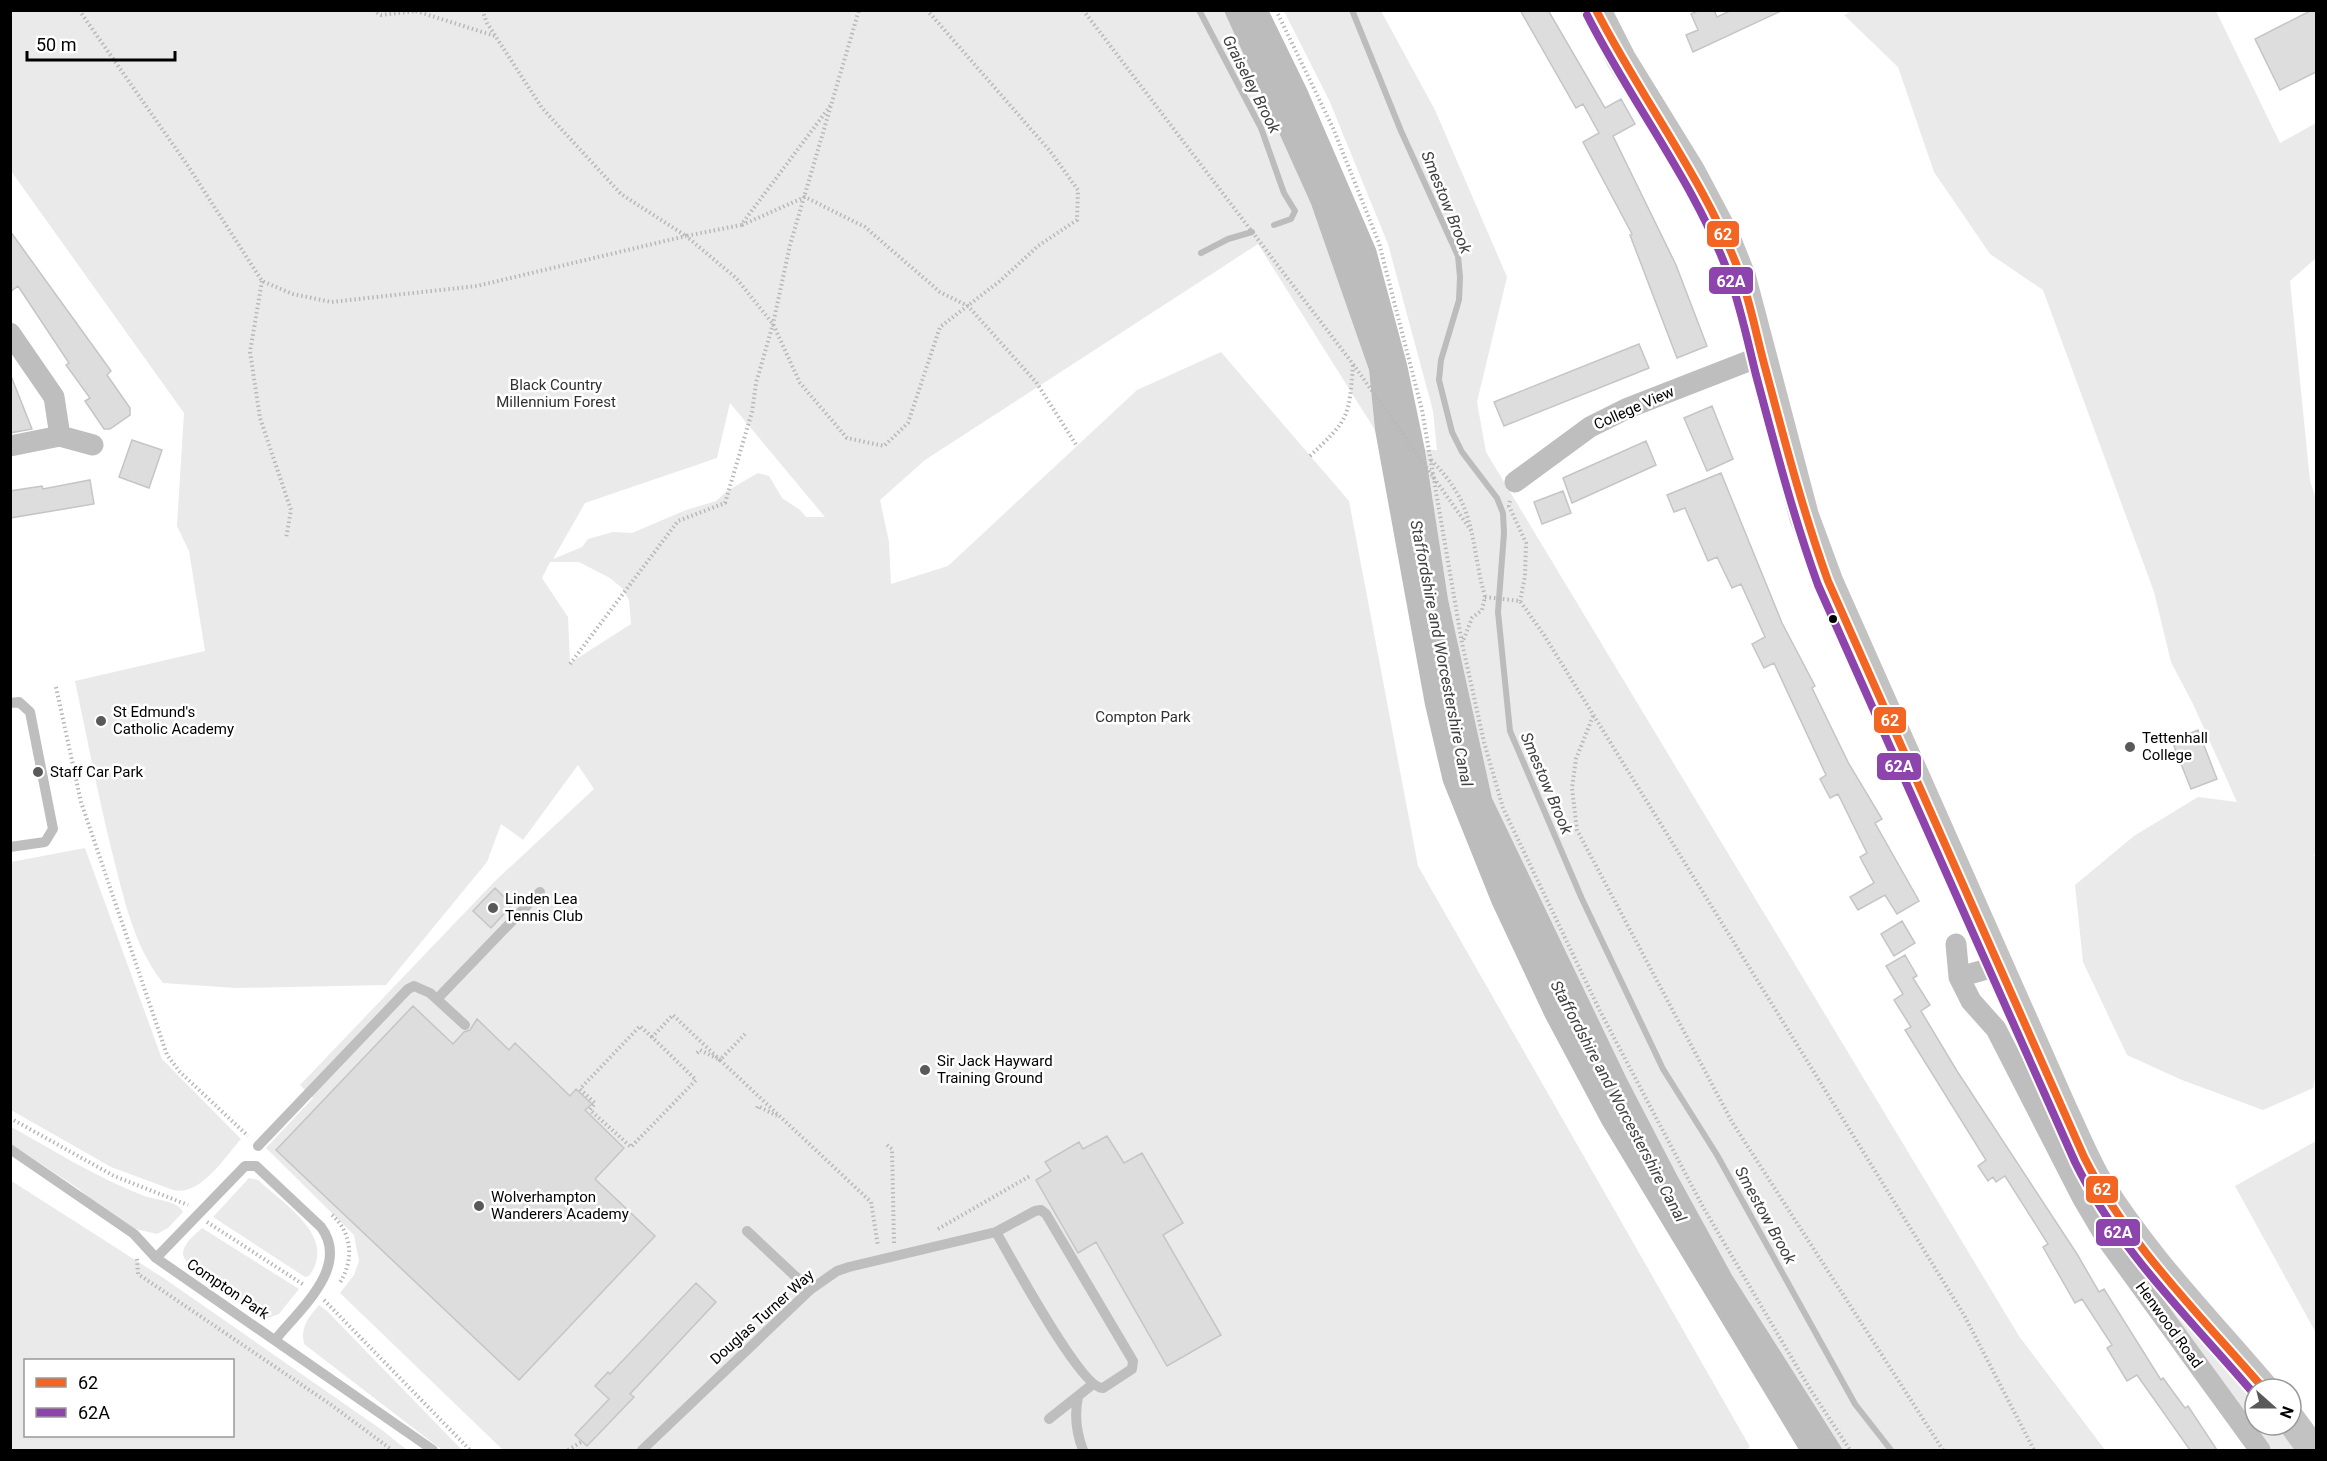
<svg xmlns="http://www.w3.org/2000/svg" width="2327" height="1461" font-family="Roboto,sans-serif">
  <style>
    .green { fill: #eaeaea; fill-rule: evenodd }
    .water { fill: #bcbcbc }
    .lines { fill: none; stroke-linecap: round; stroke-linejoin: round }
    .stream { stroke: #bcbcbc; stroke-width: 6 }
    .building { fill: #ddd; stroke: #c5c5c5; stroke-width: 1.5 }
    .path { stroke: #b8b8b8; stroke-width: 4; stroke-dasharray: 1.5 3; stroke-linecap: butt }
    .service { stroke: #bebebe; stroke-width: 10 }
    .minor { stroke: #bebebe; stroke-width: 21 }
    .secondary { stroke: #c2c2c2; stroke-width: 30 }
    .bus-1-casing { stroke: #fff; stroke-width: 12 }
    .bus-2-casing { stroke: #fff; stroke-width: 12 }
    .bus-1 { stroke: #f26522; stroke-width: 8 }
    .bus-2 { stroke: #8e44ad; stroke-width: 8 }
    .bus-dot { fill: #000; stroke: #fff; stroke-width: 2 }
    .poi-dot { fill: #595959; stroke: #fff; stroke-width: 2 }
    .labels { text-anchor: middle; stroke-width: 5; stroke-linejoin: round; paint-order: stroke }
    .park-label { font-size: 15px; fill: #303030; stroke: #fff }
    .street-label { font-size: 15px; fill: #000; stroke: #fff }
    .poi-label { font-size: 15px; fill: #000; stroke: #fff; text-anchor: start }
    .water-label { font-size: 16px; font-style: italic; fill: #414141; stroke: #fff }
    .line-badge { stroke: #fff; stroke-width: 2 }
    .badge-label { font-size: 16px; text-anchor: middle; font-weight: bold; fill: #fff }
  </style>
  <rect width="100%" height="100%" fill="#fff"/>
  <!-- green -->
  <path class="green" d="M10,11H1224L1311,204L1369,370L1375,430L1258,244L925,460L880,500L889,542L891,584L948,566L1137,390L1221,352L1349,501L1418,866L1750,1447L1745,1450H503L340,1293L354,1275L359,1261L354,1235L266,1148L313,1098L300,1085L494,882L594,789L578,765L523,840L501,824L487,862L386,985L236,988L163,983C133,945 124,898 112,852C98,795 87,738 75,681L205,651L189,551L177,526L184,413L11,171ZM730,403L825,517H806L800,510L782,498L769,476L758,473L727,491L716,501L686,510L632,533L613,532L588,539L582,547L553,559L585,503L717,458ZM550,562H579L610,578L622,588L629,600L631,624L570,663L568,617L542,578Z
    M1284,11H1381L1435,110L1507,277L1477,402L1486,452L2019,1336L2105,1450H1843L1732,1275L1677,1175L1627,1079L1492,798L1448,599L1425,450H1437L1433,411L1388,244L1329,100Z
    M1852,11H2216L2280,143L2316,123V258L2290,281L2310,481L2316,499V852L2314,855L2316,858V1074L2313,1088L2263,1110L2182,1080L2127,1055L2083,962L2075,885L2134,836L2198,797L2237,802L2193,704L2171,662L2154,592L2043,290L1990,254L1934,172L1898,67L1844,15Z
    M85,848L162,1059L241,1139C225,1157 200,1197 173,1190L111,1167L11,1110V862Z
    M10,1126C54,1151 96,1177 142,1195C153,1200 178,1200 183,1212L168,1228L157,1234L131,1228L109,1215L79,1189L11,1144Z
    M2316,1141V1333L2235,1186Z
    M249,1178L258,1180C285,1205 338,1237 309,1276L305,1277L213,1217Z
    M10,1180L165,1279L382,1430L407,1450H11ZM26,1360H232V1436H26Z
    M202,1228L299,1289L279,1314L268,1318C253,1313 183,1269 183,1254C183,1243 195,1235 202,1228Z
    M2116,1236L2255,1402V1425H2275L2296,1450H2269Z
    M319,1305L327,1311L462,1450H442L304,1344C300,1327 309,1317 319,1305Z"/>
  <!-- water -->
  <path class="water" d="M1224,11H1269L1307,89L1376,249L1407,364L1425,450L1448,599L1492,798L1627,1079L1677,1175L1732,1275L1843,1450H1799L1602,1124L1545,1017L1492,904L1443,782L1425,705L1375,430L1369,370L1311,204Z"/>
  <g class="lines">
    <!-- stream -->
    <path class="stream" d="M1199,10L1261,128L1284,193L1295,211L1291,219L1274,225
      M1352,10L1401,131L1458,256L1460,277L1459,300L1441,360L1439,380L1452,432L1462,452L1497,498L1503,513L1504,533L1498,612L1510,731L1582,899L1663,1069L1717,1155L1855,1404L1891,1450
      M1201,253L1228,239L1252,232"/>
  </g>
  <!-- building -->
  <path class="building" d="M1520,10H1548L1605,108L1621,99L1635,124L1613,136L1676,265L1707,346L1677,358L1630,235L1632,234L1583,142L1599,133L1583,104L1576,108Z
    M1700,10H1714L1717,17L1732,10L1781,11L1693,52L1686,35L1698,30L1691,14Z
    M2312,10H2316V72L2280,90L2255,39Z
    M10,231L111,371L107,375L130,408V415L110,429H104L85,401L90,398L66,365L69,363L18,286L10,292Z
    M1639,344L1649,368L1504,426L1494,402Z
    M10,376H11L32,429L10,433Z
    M1712,406L1733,459L1707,471L1684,418Z
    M132,440L162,450L149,488L119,477Z
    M1646,441L1656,465L1572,503L1563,478Z
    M1721,473L1782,623L1815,686L1812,688L1849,764L1882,819L1875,823L1919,901L1897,914L1885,895L1858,910L1850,897L1874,883L1860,857L1867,853L1838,794L1830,798L1820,779L1826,775L1774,663L1764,668L1752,644L1765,637L1741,584L1732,588L1717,557L1708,561L1685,508L1674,512L1667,495Z
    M90,480L94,504L10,518V491L42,486L43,489Z
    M1563,491L1571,513L1542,524L1534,502Z
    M2198,730L2217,779L2191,789L2172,741Z
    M495,888L512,905L491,928L473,911Z
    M1902,921L1915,943L1894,956L1881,934Z
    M1905,955L1917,976L1913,978L1930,1005L1921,1011L1957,1071L2077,1254L2099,1292L2104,1289L2161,1380L2163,1378L2185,1408L2188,1406L2217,1450H2190L2137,1375L2127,1381L2107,1348L2112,1345L2082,1299L2075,1303L2043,1247L2048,1244L2005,1176L1996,1182L1993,1177L1988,1181L1978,1166L1986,1160L1905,1030L1911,1027L1894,1000L1903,994L1886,966Z
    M413,1006L453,1044L464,1032L470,1030L477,1019L509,1050L515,1043L570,1096L576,1089L592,1104L585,1110L624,1148L595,1179L655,1236L519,1380L276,1150Z
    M1107,1136L1124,1163L1142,1153L1183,1223L1163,1235L1221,1335L1167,1366L1096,1242L1078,1253L1036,1180L1051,1171L1045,1162L1079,1142L1083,1149Z
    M696,1283L716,1302L630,1394L634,1397L587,1446L575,1435L609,1399L595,1386L608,1372L610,1374Z"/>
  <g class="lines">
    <!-- path -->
    <path class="path" d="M79,10L188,166L262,281L293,294L331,302L477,286L686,236L736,278L773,324L800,383L847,438L884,446L908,423L940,327L1000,281L1038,246L1077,220L1078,190L1050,151L927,10
      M373,10L381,15L416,11
      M482,10L487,23L542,108L621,194L686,236L741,225L831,105
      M1083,10L1353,364L1473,533
      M1276,10L1333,128L1379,243L1422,410L1462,643L1484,742L1503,808L1600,1011L1703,1207L1810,1389L1850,1450
      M416,11L495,36
      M742,225L805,197L865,227L940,292L968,306L1036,382L1077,446
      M262,281L250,352L260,418L291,510L286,539
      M1310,456C1349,419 1349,418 1353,365
      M1431,460C1478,507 1469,538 1485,597L1482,610L1472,618L1463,641
      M1510,501L1509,506L1526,543L1525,576L1520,601
      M1485,597L1520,601L1544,635L1964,1315L2034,1450
      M570,664L678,521L725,503L752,412L756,383L773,324L790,245L859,10
      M56,687L81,802L167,1055L180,1072L248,1136
      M1593,716L1576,759L1572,788L1577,830L1732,1122L1943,1450
      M652,1037L640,1026L580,1089L595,1103L590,1110L631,1147L696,1080L652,1037L673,1015L720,1060L746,1033
      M697,1053L700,1050L720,1060L871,1202L878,1246
      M757,1108L758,1106L777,1116
      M10,1118L114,1176L188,1205
      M887,1145L892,1149L894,1243
      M332,1215C353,1234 354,1261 339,1284
      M207,1222L304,1285
      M938,1229L1030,1176
      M137,1259L138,1274L330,1404L392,1450
      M324,1300L470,1450
      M568,1450L583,1441"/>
    <!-- service -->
    <path class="service" d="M10,703L19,702L30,712L53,829L45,842L10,847
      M437,999L540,892
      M258,1146L408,989L414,986L430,993L465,1025
      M10,1149L134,1234L156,1258L433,1450
      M747,1231L810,1290
      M156,1258L245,1166H256L321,1227C351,1267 299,1310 275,1340
      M1078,1397C1074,1416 1076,1432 1083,1450
      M1049,1419L1093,1384
      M642,1450L810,1290L837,1271L849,1267L996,1232L1035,1211L1041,1210L1046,1214L1133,1361L1132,1369L1103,1388C1081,1389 1010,1256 996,1232"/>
    <!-- minor -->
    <path class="minor" d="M10,333L54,397L60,436
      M10,446L60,436L93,445
      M1515,482L1590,427L1628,408L1764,355
      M1956,944L1959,977L1971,1001L1996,1029L2083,1199L2106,1238L2260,1450
      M1959,977L1998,966"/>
    <!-- secondary -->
    <path class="secondary" d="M1596,10L1621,59L1690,171L1725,237L1741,277L1804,516L1828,581L2064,1113C2075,1136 2085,1161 2098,1183C2144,1258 2208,1323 2264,1389
      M2291,1420L2313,1450"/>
    <defs>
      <path id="bus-1" d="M1596,10C1642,100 1705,180 1740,274C1751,305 1757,339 1766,371C1785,442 1803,512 1828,581L2084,1157C2128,1245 2201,1316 2264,1389"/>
      <path id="bus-2" d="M1587,15C1632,104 1696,184 1730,278C1741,309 1748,343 1756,375C1775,446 1793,516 1818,585L2075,1162C2118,1250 2192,1321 2255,1395"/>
    </defs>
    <!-- bus-1 casing -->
    <use href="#bus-1" class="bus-1-casing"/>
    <!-- bus-2 casing -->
    <use href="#bus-2" class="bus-2-casing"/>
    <!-- bus-1 -->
    <use href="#bus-1" class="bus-1"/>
    <!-- bus-2 -->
    <use href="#bus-2" class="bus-2"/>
  </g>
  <!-- markers -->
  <circle class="bus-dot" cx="1833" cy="619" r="5"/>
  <g class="poi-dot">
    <circle cx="101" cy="721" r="6"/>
    <circle cx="2130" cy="747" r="6"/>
    <circle cx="38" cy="772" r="6"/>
    <circle cx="493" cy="908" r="6"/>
    <circle cx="925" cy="1070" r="6"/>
    <circle cx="479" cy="1206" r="6"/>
  </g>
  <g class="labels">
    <!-- park labels -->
    <g class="park-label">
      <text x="556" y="390">Black Country<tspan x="556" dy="17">Millennium Forest</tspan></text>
      <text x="1143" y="722">Compton Park</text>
    </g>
    <!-- street labels -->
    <g class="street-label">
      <text transform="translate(1634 408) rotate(-24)" y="5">College View</text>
      <text transform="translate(228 1289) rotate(34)" y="5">Compton Park</text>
      <text transform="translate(762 1317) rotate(-42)" y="5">Douglas Turner Way</text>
      <text transform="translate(2169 1325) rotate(54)" y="5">Henwood Road</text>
    </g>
    <!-- poi labels -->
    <g class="poi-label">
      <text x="113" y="717">St Edmund's<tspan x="113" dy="17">Catholic Academy</tspan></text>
      <text x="2142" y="743">Tettenhall<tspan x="2142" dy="17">College</tspan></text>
      <text x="50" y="777">Staff Car Park</text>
      <text x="505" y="904">Linden Lea<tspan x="505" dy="17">Tennis Club</tspan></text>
      <text x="937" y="1066">Sir Jack Hayward<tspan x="937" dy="17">Training Ground</tspan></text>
      <text x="491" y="1202">Wolverhampton<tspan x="491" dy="17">Wanderers Academy</tspan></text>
    </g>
    <!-- water labels -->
    <g class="water-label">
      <text transform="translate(1252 84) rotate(63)" y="6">Graiseley Brook</text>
      <text transform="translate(1447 202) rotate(68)" y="6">Smestow Brook</text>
      <text transform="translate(1442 653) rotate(79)" y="6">Staffordshire and Worcestershire Canal</text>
      <text transform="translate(1547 783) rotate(67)" y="6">Smestow Brook</text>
      <text transform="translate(1619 1101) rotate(62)" y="6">Staffordshire and Worcestershire Canal</text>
      <text transform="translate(1766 1215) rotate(61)" y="6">Smestow Brook</text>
    </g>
  </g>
  <g class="line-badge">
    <rect x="1706" y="220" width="34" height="28" rx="6" fill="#f26522"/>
    <rect x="1708" y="266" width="46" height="29" rx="6" fill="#8e44ad"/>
    <rect x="1873" y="706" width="34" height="28" rx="6" fill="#f26522"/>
    <rect x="1876" y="752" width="46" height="29" rx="6" fill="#8e44ad"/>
    <rect x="2085" y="1175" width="34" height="29" rx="6" fill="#f26522"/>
    <rect x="2095" y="1218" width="46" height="29" rx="6" fill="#8e44ad"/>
  </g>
  <g class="badge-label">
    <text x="1723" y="240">62</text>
    <text x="1731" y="287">62A</text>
    <text x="1890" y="726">62</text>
    <text x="1899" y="772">62A</text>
    <text x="2102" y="1195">62</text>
    <text x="2118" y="1238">62A</text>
  </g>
  <!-- border -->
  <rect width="2327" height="1461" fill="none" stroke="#000000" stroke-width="24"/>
  <!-- legend -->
  <rect x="24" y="1359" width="210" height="78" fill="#ffffff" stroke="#999999" stroke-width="1.5"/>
  <rect x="36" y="1378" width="30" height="9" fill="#f26522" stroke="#999999" stroke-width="1.5"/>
  <text x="78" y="1389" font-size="18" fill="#000000">62</text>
  <rect x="36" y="1408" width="30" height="9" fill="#8e44ad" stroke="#999999" stroke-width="1.5"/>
  <text x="78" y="1419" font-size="18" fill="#000000">62A</text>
  <!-- north arrow -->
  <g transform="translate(2273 1407) rotate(111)"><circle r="28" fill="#ffffff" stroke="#999999" stroke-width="1.5"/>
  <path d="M0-4.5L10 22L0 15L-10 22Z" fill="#595959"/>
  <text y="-9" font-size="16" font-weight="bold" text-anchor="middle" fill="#000000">N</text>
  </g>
  <!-- scale -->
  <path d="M27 51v9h148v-9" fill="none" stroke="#000000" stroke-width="3"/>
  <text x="36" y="51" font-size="18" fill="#000000" stroke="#ffffff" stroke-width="4.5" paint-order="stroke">50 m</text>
</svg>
